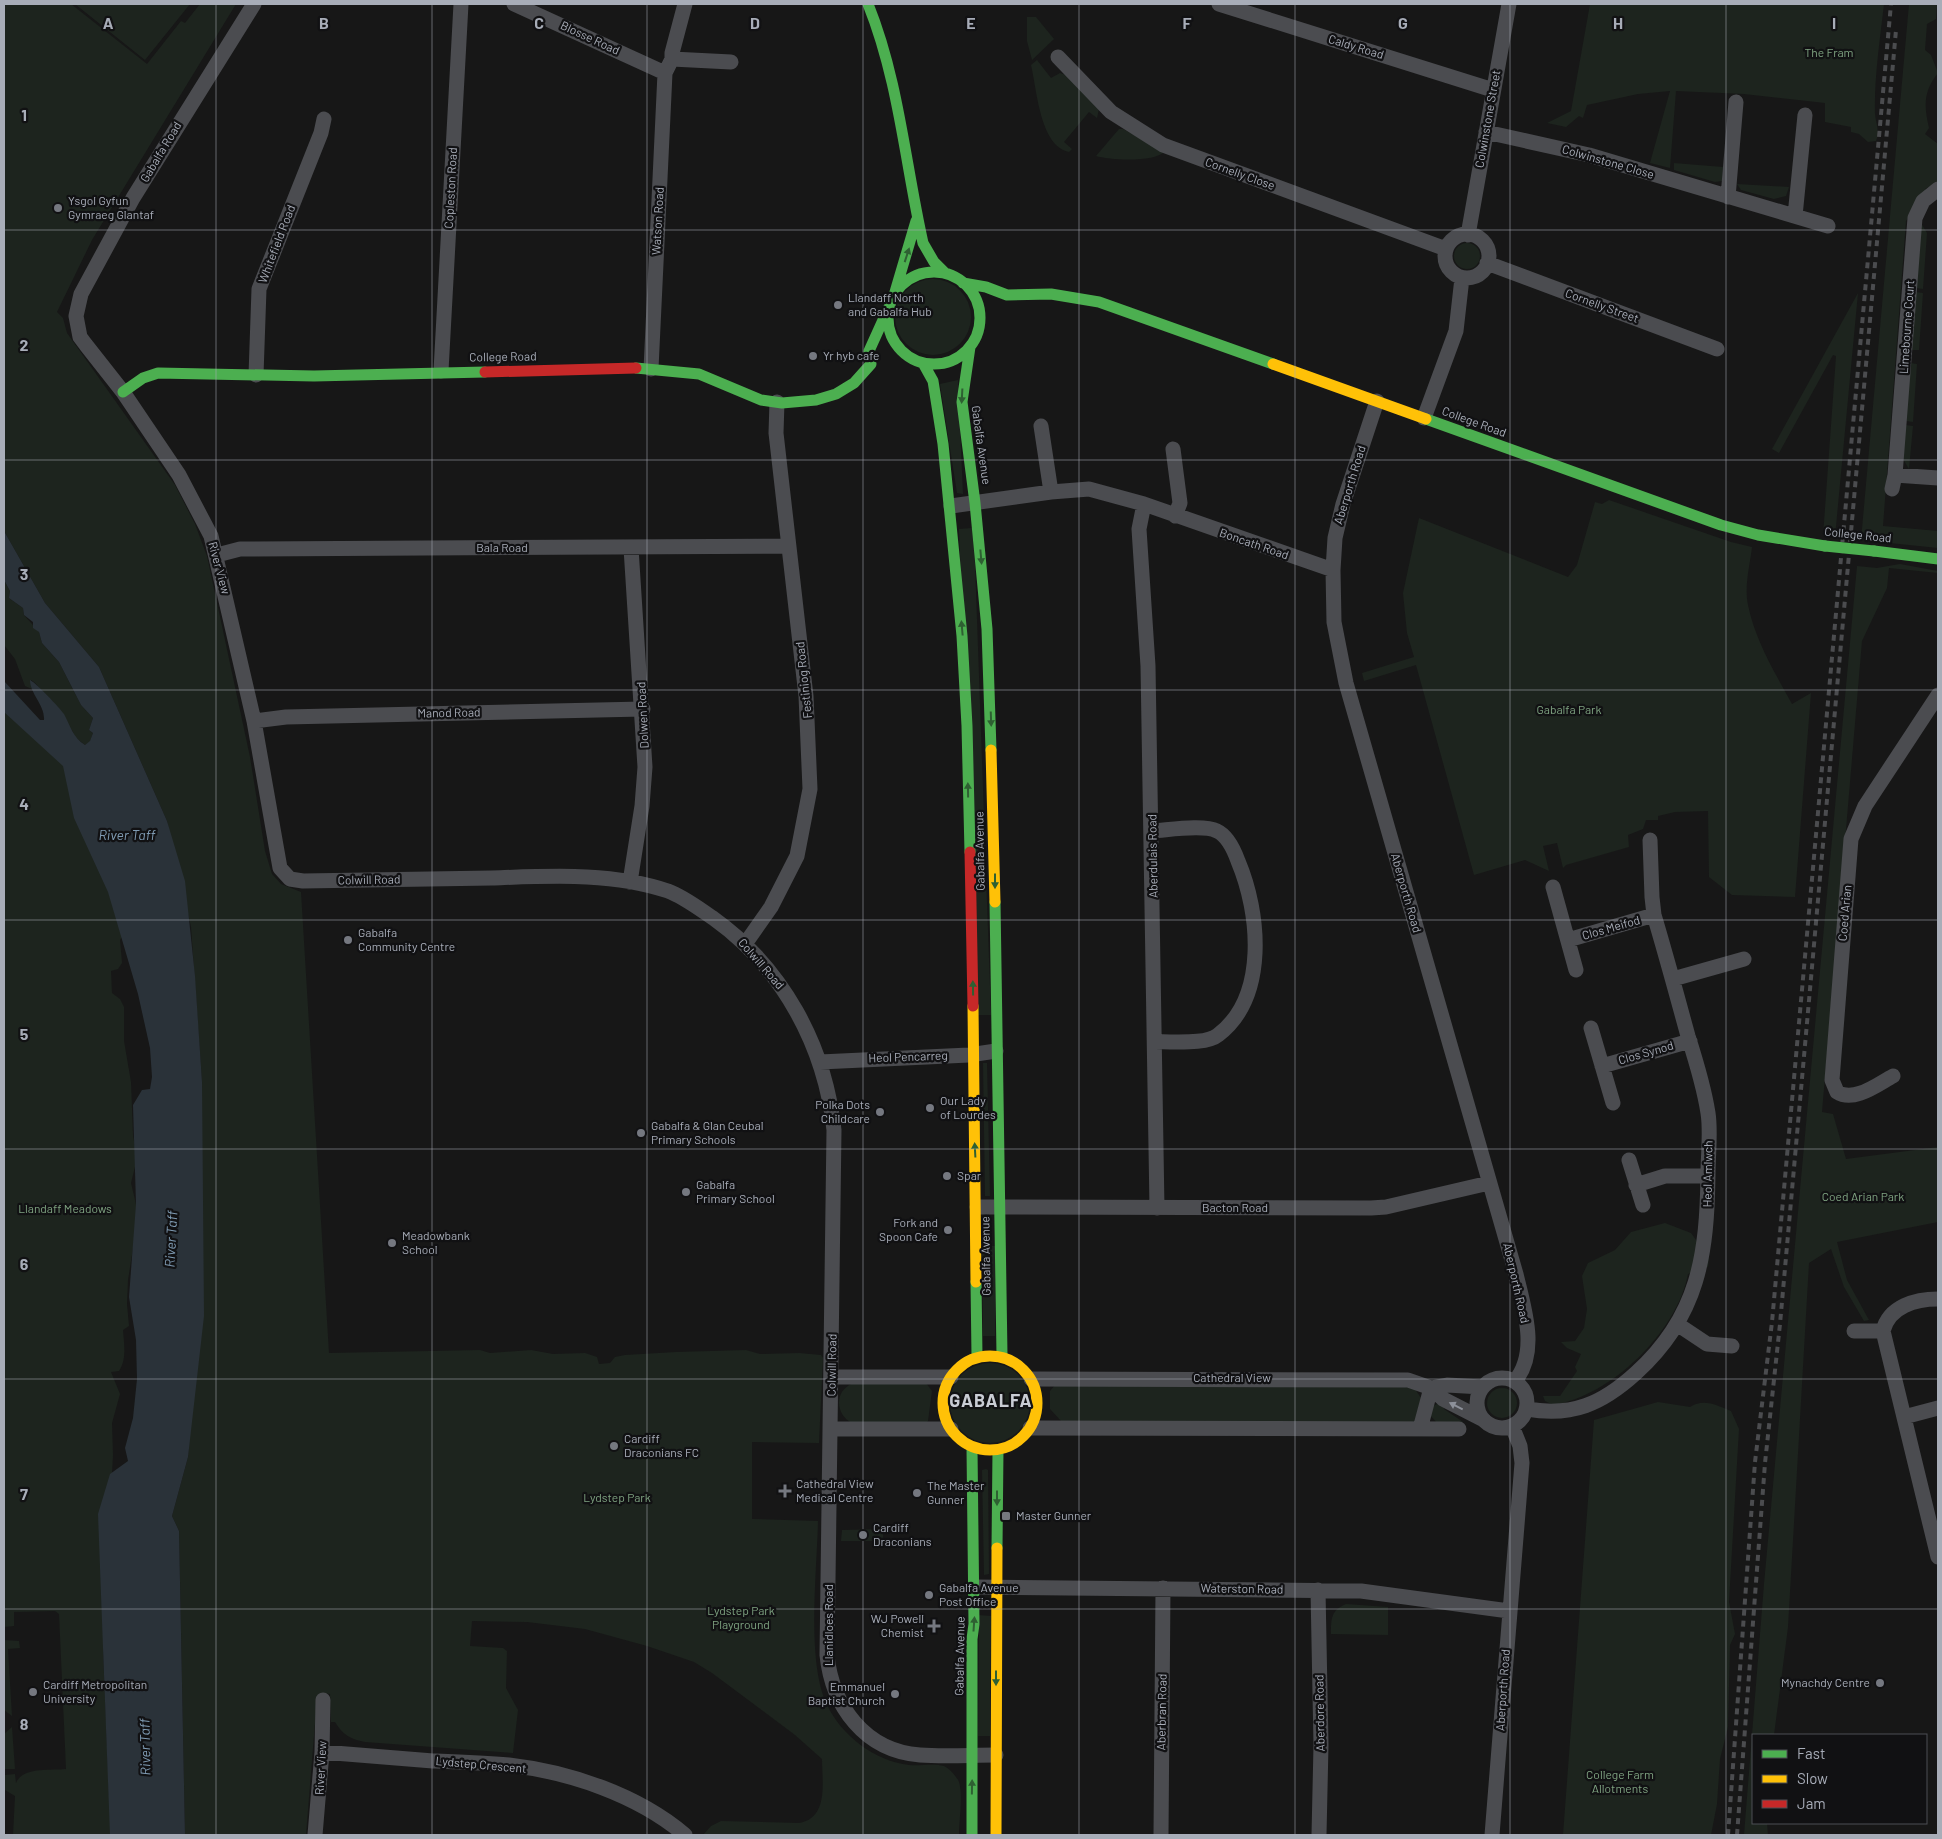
<svg xmlns="http://www.w3.org/2000/svg" width="1942" height="1839" font-family="Barlow,sans-serif">
  <style>
    .green { fill: #1d241e }
    .water { fill: #2a3239 }
    .lines { fill: none; stroke-linecap: round; stroke-linejoin: round }
    .street { stroke: #4b4c50; stroke-width: 15 }
    .fast { stroke: #4caf50; stroke-width: 11 }
    .slow { stroke: #ffc107; stroke-width: 11 }
    .jam { stroke: #c62828; stroke-width: 11 }
    .rail { stroke: #4b4c4f; stroke-width: 4; stroke-dasharray: 6 5; stroke-linecap: butt }
    .fast-bridge { stroke: #4caf50; stroke-width: 11 }
    .oneway { fill: #2e6032 }
    .oneway2 { fill: #8c9099 }
    .grid { fill: none; stroke: #a8adb8; stroke-width: 1; stroke-opacity: 0.55 }
    .poi-dot { fill: #757880; stroke: #111113; stroke-width: 2 }
    .labels { text-anchor: middle; stroke-width: 4.5; stroke-linejoin: round; paint-order: stroke }
    .street-label { font-size: 12px; fill: #a8adb8; stroke: #111113 }
    .park-label { font-size: 12px; fill: #7fa381; stroke: #111113 }
    .poi-label { font-size: 12px; fill: #a8adb8; stroke: #111113; text-anchor: start }
    .water-label { font-size: 14px; font-style: italic; fill: #7f9bb3; stroke: #111113 }
    .district-label { font-size: 18px; font-weight: bold; letter-spacing: 1px; fill: #c9ccd4; stroke: #111113 }
    .grid-label { font-size: 16px; text-anchor: middle; font-weight: bold; fill: #a8adb8; stroke: #111113; stroke-width: 4.5; stroke-linejoin: round; paint-order: stroke }
  </style>
  <rect width="100%" height="100%" fill="#171717"/>
  <!-- green -->
  <path class="green" d="M4,4H71L147,64L181,21L185,23L200,4H236L92,240L57,312L63,318L67,333L175,485L195,524L207,556L250,757L265,851L272,874L281,884L301,892L329,1353L480,1350L490,1353L531,1350L553,1354L585,1353L597,1357L599,1364L610,1363L615,1357L625,1355L676,1352L746,1350L760,1354L799,1353L821,1355L823,1358L819,1443L752,1442V1519L818,1521C817,1572 806,1660 827,1705C842,1736 875,1761 909,1765C920,1766 934,1763 944,1766C949,1768 957,1777 959,1782C963,1794 959,1822 959,1835H703L711,1826L721,1821L799,1823C829,1818 822,1782 822,1759L795,1735L712,1673L694,1662L647,1646L585,1629L527,1622L472,1621L470,1646L503,1648L507,1651L506,1688L518,1710L513,1753L365,1742C350,1739 343,1735 335,1722H331L330,1694L322,1693L317,1698L306,1835H185L179,1531L172,1516L188,1457L202,1194V1082L191,927L167,821L99,667L45,603L4,531Z
    M75,4H190L145,60Z
    M1590,4H1884C1880,40 1874,78 1875,114C1876,124 1880,132 1876,141L1868,142L1859,134L1851,132V127L1825,122V103L1744,94L1676,91L1670,168L1650,163L1670,91L1638,94L1587,105L1583,118L1579,116L1566,127L1547,123L1571,111Z
    M1909,4H1937L1936,19L1927,24L1925,50L1931,55L1938,73C1923,92 1924,106 1929,128L1925,134L1938,144V182L1925,189V194L1906,221L1883,526L1938,531V548L1861,540Z
    M1027,17H1036L1054,39L1032,60L1027,41Z
    M1037,60L1051,78L1060,73L1066,75L1099,109L1097,118L1089,112L1064,142L1072,149L1069,152C1040,146 1037,90 1031,65Z
    M1119,129H1123L1165,151C1155,163 1110,160 1096,156Z
    M1674,163L1723,167L1722,181L1715,182L1674,170Z
    M1737,184L1789,187L1786,196L1774,199L1741,190Z
    M1921,223L1927,233L1923,289L1916,288Z
    M1454 256a13 13 0 1 1 26 0a13 13 0 1 1-26 0Z
    M895 317a38 38 0 1 1 76 0a38 38 0 1 1-76 0Z
    M1916,292L1923,293L1919,350H1911Z
    M1858,293L1835,537L1823,536L1836,356L1833,355L1779,453L1772,449Z
    M1910,363L1917,364L1913,422L1906,421Z
    M958,380L963,494L957,493L940,384Z
    M1905,425L1913,426L1909,469L1903,459Z
    M1609,500L1731,542L1752,547C1750,565 1744,586 1748,605C1755,640 1775,673 1792,704L1811,693L1795,897L1732,895L1709,877L1708,811L1675,812L1658,816V820H1646L1643,829L1628,835L1629,847L1566,865L1563,868L1557,843L1543,846L1549,871L1525,860L1474,875L1416,665L1364,681L1362,673L1414,657L1407,633L1403,593L1419,518L1568,577L1577,565L1595,502L1602,504Z
    M972,528L975,563L991,1015H978L959,529Z
    M1900,564L1938,571V573L1889,568L1887,588L1862,641L1822,1112L1833,1114L1846,1159L1938,1147V1222L1837,1242L1847,1280L1869,1320L1864,1321L1844,1287L1831,1249L1809,1263L1788,1627L1774,1735H1753V1823H1767L1768,1835H1744L1764,1584L1857,566L1877,568Z
    M4,580L10,591L9,598L23,608L24,615L39,632L42,643L59,662L81,705L93,718L89,730L93,733L90,742L85,745L75,737C73,730 70,729 67,723C59,709 56,705 45,694C39,689 38,684 31,680L32,689L25,686L15,659L4,645Z
    M4,704L64,761L124,934L120,940L122,963L118,969L111,971L112,993L120,999L124,1007V1041L131,1082L133,1135L137,1159L131,1183L136,1204L137,1223L128,1280L127,1304L129,1326L123,1330C124,1344 127,1359 119,1371L111,1372L120,1394L112,1423L113,1455L103,1649L109,1795L141,1835H13L15,1796L5,1790V1775L15,1774L16,1783C23,1766 51,1771 66,1769L59,1614L55,1611L14,1612V1626L4,1627Z
    M983,1063H987L990,1196H985Z
    M1665,1223L1691,1233L1709,1258L1708,1267L1688,1274C1677,1332 1611,1396 1553,1405L1545,1401L1543,1396H1560L1577,1371L1575,1367L1581,1354L1567,1348L1561,1342L1575,1341L1584,1328L1587,1309L1582,1276L1588,1263L1615,1250L1631,1232Z
    M982,1246H995V1336H983Z
    M950 1403a40 40 0 1 1 80 0a40 40 0 1 1-80 0Z
    M853,1383H926L932,1391L928,1421L926,1423H852C835,1414 834,1391 853,1383Z
    M1056,1384L1401,1386L1415,1389L1421,1398L1415,1421L1410,1423L1062,1422L1050,1409V1391Z
    M1487 1403a15 15 0 1 1 30 0a15 15 0 1 1-30 0Z
    M1658,1402L1690,1407C1704,1398 1716,1405 1731,1411L1739,1429L1729,1602L1735,1634L1730,1645L1728,1727L1720,1759L1717,1804L1711,1835H1563L1594,1420Z
    M1439,1403L1443,1404L1444,1409L1463,1422L1437,1423L1430,1415L1433,1406Z
    M986,1469L988,1470L989,1574L984,1575L982,1470Z
    M883,1529V1541H841L842,1530Z
    M1346,1604L1388,1607V1635L1331,1634C1331,1619 1331,1610 1346,1604Z
    M979,1615L991,1616L990,1736H978Z
    M4,1640L19,1641L20,1648L8,1649L12,1716L4,1710Z
    M12,1727L15,1769H5L4,1734Z"/>
  <!-- water -->
  <path class="water" d="M4,531L45,603L99,667L167,821L185,881L195,976L202,1082L204,1316L188,1457L172,1516L179,1531L185,1835H110L98,1514L110,1474L128,1461L125,1448L133,1418L137,1379L136,1340L129,1297L136,1204L133,1105L142,1090L150,1089L152,1077L150,1048L138,994L108,892L74,818L63,766L4,712V681L40,720H44C45,705 30,694 30,680C35,682 60,708 64,714C70,725 73,738 85,745L90,741L93,733L89,730L93,718L81,705L59,662L42,643L39,632L33,628V622L24,615L23,608L9,598L10,591L4,580Z"/>
  <g class="lines">
    <!-- street -->
    <path class="street" d="M254,4L133,198L81,294L76,316L80,337L86,345L123,392L179,475L211,536L254,721L280,868L290,879L303,881C366,880 429,879 492,878C549,876 612,872 668,891C684,897 698,908 713,918C783,968 825,1046 834,1130L827,1655C832,1706 865,1751 920,1755C945,1757 971,1755 996,1755
      M514,4L665,73
      M1219,4L1493,90
      M1058,57L1111,112L1163,145L1446,249
      M672,59L731,62
      M1486,132L1589,155L1828,226
      M1728,197L1736,102
      M1795,216L1805,115
      M1445 256a22 22 0 1 1 44 0a22 22 0 1 1-44 0Z
      M1468,235L1509,4
      M1487,263L1717,349
      M651,369L665,73L672,59V53L685,4
      M441,371L461,4
      M256,375L259,289L321,133L324,119
      M1377,401L1343,504L1335,538L1333,570L1334,622L1346,683L1516,1274C1524,1308 1539,1352 1515,1381
      M1424,418L1456,331L1462,278
      M1041,426L1051,492
      M1173,449L1180,503L1175,516
      M1895,475L1938,478
      M1892,489L1895,475L1915,218L1923,201L1938,189
      M1144,504L1139,529L1148,666L1157,1208
      M951,506L1051,492L1089,489L1144,504L1333,570
      M217,555L240,549L788,546
      M254,721L286,717L643,709
      M1152,831C1169,830 1203,824 1217,831C1228,836 1234,850 1238,861C1260,913 1268,997 1218,1035C1206,1045 1171,1041 1155,1042
      M630,882L642,806L645,767L631,548
      M1553,887L1576,970
      M1568,940L1654,915
      M745,944L771,907L797,856L810,789L806,696L776,433L777,402
      M1673,979L1744,959
      M1591,1028L1613,1103
      M820,1062L969,1055L996,1051
      M1602,1066L1690,1041
      M1893,1076C1878,1084 1854,1103 1837,1092L1832,1080L1851,839L1865,806L1938,695
      M1629,1160L1643,1205
      M1636,1185L1665,1176H1708
      M977,1207L1371,1208L1386,1207L1489,1183
      M1938,1299C1916,1299 1889,1306 1883,1331L1938,1557
      M1677,1324L1707,1344L1732,1346
      M1854,1331H1883
      M832,1377H951
      M1477 1403a25 25 0 1 1 50 0a25 25 0 1 1-50 0Z
      M1031,1379L1408,1380L1431,1388L1443,1399L1484,1420
      M1431,1388L1447,1385L1482,1387
      M1527,1409C1572,1417 1602,1404 1636,1373C1699,1316 1707,1254 1708,1174C1708,1154 1711,1132 1708,1113C1704,1087 1696,1061 1688,1036C1677,996 1666,955 1654,915L1652,897L1650,840
      M1904,1417L1938,1408
      M1030,1428L1459,1429
      M832,1429H951
      M1420,1429L1431,1388
      M974,1587L1361,1591L1509,1611
      M1318,1590L1321,1745L1319,1835
      M322,1752C359,1755 396,1758 433,1761C458,1762 484,1763 509,1765C570,1772 638,1795 685,1835
      M315,1835L322,1752L323,1700
      M1161,1835L1163,1588
      M1492,1835L1522,1463L1520,1446L1512,1426"/>
    <!-- fast -->
    <path class="fast" d="M868,4C899,81 905,163 923,243L934,262L945,273
      M888 318a46 46 0 1 1 92 0a46 46 0 1 1-92 0Z
      M963,283L986,287L1007,295L1051,294L1099,302L1273,364
      M895,292L916,221
      M970,347L962,402L975,503L987,629L991,750
      M923,363L933,381L943,444L962,636L967,726L970,852
      M636,368L699,374L761,400L782,403L816,400L836,394L854,383L871,364L869,351L888,309
      M123,392L143,378L158,373L314,376L485,372
      M1426,419L1721,525L1758,535L1825,546
      M1874,551L1938,559
      M995,902L1002,1355
      M976,1282L977,1356
      M972,1448L974,1624L972,1639V1835
      M997,1548L998,1450"/>
    <!-- slow -->
    <path class="slow" d="M1273,364L1426,419
      M991,750L995,902
      M973,1006L976,1282
      M943 1403a47 47 0 1 1 94 0a47 47 0 1 1-94 0Z
      M996,1835L997,1548"/>
    <!-- jam -->
    <path class="jam" d="M485,372L636,368
      M970,852L973,1006"/>
    <!-- rail -->
    <path class="rail" d="M1728,1835L1755,1462L1772,1322L1891,4
      M1737,1835L1765,1463L1780,1324L1896,30"/>
    <!-- fast-bridge -->
    <path class="fast-bridge" d="M1825,546L1874,551"/>
  </g>
  <!-- one-way arrows -->
  <defs><path id="oneway-solid" d="M-6-.8H1V-3.2L6.5 0L1 3.2V.8H-6Z" transform="scale(1.25)"/></defs>
  <g class="oneway">
    <use href="#oneway-solid" transform="translate(907 255) rotate(-72)"/>
    <use href="#oneway-solid" transform="translate(962 396) rotate(93)"/>
    <use href="#oneway-solid" transform="translate(981 557) rotate(85)"/>
    <use href="#oneway-solid" transform="translate(962 628) rotate(-95)"/>
    <use href="#oneway-solid" transform="translate(991 719) rotate(88)"/>
    <use href="#oneway-solid" transform="translate(968 790) rotate(-91)"/>
    <use href="#oneway-solid" transform="translate(995 881) rotate(90)"/>
    <use href="#oneway-solid" transform="translate(973 988) rotate(-91)"/>
    <use href="#oneway-solid" transform="translate(975 1150) rotate(-93)"/>
    <use href="#oneway-solid" transform="translate(997 1498) rotate(90)"/>
    <use href="#oneway-solid" transform="translate(974 1624) rotate(-86)"/>
    <use href="#oneway-solid" transform="translate(996 1678) rotate(90)"/>
    <use href="#oneway-solid" transform="translate(972 1787) rotate(-89)"/>
  </g>
  <use class="oneway2" href="#oneway-solid" transform="translate(1456 1406) rotate(-153)"/>
  <!-- grid -->
  <path class="grid" d="M216,4V1835M432,4V1835M647,4V1835M863,4V1835M1079,4V1835M1295,4V1835M1510,4V1835M1726,4V1835M4,230H1938M4,460H1938M4,690H1938M4,920H1938M4,1149H1938M4,1379H1938M4,1609H1938"/>
  <!-- markers -->
  <g class="poi-dot">
    <circle cx="58" cy="208" r="5"/>
    <circle cx="838" cy="305" r="5"/>
    <circle cx="813" cy="356" r="5"/>
    <circle cx="348" cy="940" r="5"/>
    <circle cx="930" cy="1108" r="5"/>
    <circle cx="880" cy="1112" r="5"/>
    <circle cx="641" cy="1133" r="5"/>
    <circle cx="947" cy="1176" r="5"/>
    <circle cx="686" cy="1192" r="5"/>
    <circle cx="948" cy="1230" r="5"/>
    <circle cx="392" cy="1243" r="5"/>
    <circle cx="614" cy="1446" r="5"/>
    <path d="M782.5 1483.5h5v5h5v5h-5v5h-5v-5h-5v-5h5z"/>
    <circle cx="917" cy="1493" r="5"/>
    <rect x="1001" y="1511" width="10" height="10" rx="2.5"/>
    <circle cx="863" cy="1535" r="5"/>
    <circle cx="929" cy="1595" r="5"/>
    <path d="M931.5 1618.5h5v5h5v5h-5v5h-5v-5h-5v-5h5z"/>
    <circle cx="1880" cy="1683" r="5"/>
    <circle cx="33" cy="1692" r="5"/>
    <circle cx="895" cy="1694" r="5"/>
  </g>
  <g class="labels">
    <!-- street labels -->
    <g class="street-label">
      <text transform="translate(590 38) rotate(25)" y="4">Blosse Road</text>
      <text transform="translate(1356 47) rotate(17)" y="4">Caldy Road</text>
      <text transform="translate(1488 119) rotate(-80)" y="4">Colwinstone Street</text>
      <text transform="translate(161 152) rotate(-59)" y="4">Gabalfa Road</text>
      <text transform="translate(1608 162) rotate(16)" y="4">Colwinstone Close</text>
      <text transform="translate(1240 174) rotate(20)" y="4">Cornelly Close</text>
      <text transform="translate(451 188) rotate(-87)" y="4">Copleston Road</text>
      <text transform="translate(658 221) rotate(-87)" y="4">Watson Road</text>
      <text transform="translate(277 244) rotate(-69)" y="4">Whitefield Road</text>
      <text transform="translate(1602 306) rotate(20)" y="4">Cornelly Street</text>
      <text transform="translate(1907 327) rotate(-86)" y="4">Limebourne Court</text>
      <text transform="translate(503 357) rotate(-1)" y="4">College Road</text>
      <text transform="translate(1474 422) rotate(20)" y="4">College Road</text>
      <text transform="translate(981 445) rotate(82)" y="4">Gabalfa Avenue</text>
      <text transform="translate(1350 485) rotate(-73)" y="4">Aberporth Road</text>
      <text transform="translate(1858 535) rotate(6)" y="4">College Road</text>
      <text transform="translate(1254 544) rotate(19)" y="4">Boncath Road</text>
      <text x="502" y="552">Bala Road</text>
      <text transform="translate(219 568) rotate(75)" y="4">River View</text>
      <text transform="translate(804 680) rotate(-96)" y="4">Festiniog Road</text>
      <text transform="translate(449 713) rotate(-1)" y="4">Manod Road</text>
      <text transform="translate(643 715) rotate(-93)" y="4">Dolwen Road</text>
      <text transform="translate(980 851) rotate(-91)" y="4">Gabalfa Avenue</text>
      <text transform="translate(1153 856) rotate(-91)" y="4">Aberdulais Road</text>
      <text transform="translate(369 880) rotate(-1)" y="4">Colwill Road</text>
      <text transform="translate(1406 893) rotate(74)" y="4">Aberporth Road</text>
      <text transform="translate(1845 913) rotate(-85)" y="4">Coed Arian</text>
      <text transform="translate(1611 928) rotate(-16)" y="4">Clos Meifod</text>
      <text transform="translate(761 964) rotate(49)" y="4">Colwill Road</text>
      <text transform="translate(1646 1053) rotate(-16)" y="4">Clos Synod</text>
      <text transform="translate(908 1057) rotate(-2)" y="4">Heol Pencarreg</text>
      <text transform="translate(1708 1174) rotate(-89)" y="4">Heol Amlwch</text>
      <text x="1235" y="1212">Bacton Road</text>
      <text transform="translate(986 1256) rotate(-91)" y="4">Gabalfa Avenue</text>
      <text transform="translate(1516 1283) rotate(77)" y="4">Aberporth Road</text>
      <text transform="translate(832 1365) rotate(-89)" y="4">Colwill Road</text>
      <text x="1232" y="1382">Cathedral View</text>
      <text transform="translate(1242 1589) rotate(1)" y="4">Waterston Road</text>
      <text transform="translate(829 1625) rotate(-90)" y="4">Llanidloes Road</text>
      <text transform="translate(960 1656) rotate(-89)" y="4">Gabalfa Avenue</text>
      <text transform="translate(1503 1690) rotate(-86)" y="4">Aberporth Road</text>
      <text transform="translate(1162 1712) rotate(-89)" y="4">Aberbran Road</text>
      <text transform="translate(1320 1713) rotate(-91)" y="4">Aberdore Road</text>
      <text transform="translate(481 1765) rotate(5)" y="4">Lydstep Crescent</text>
      <text transform="translate(321 1768) rotate(-87)" y="4">River View</text>
    </g>
    <!-- park labels -->
    <g class="park-label">
      <text x="1829" y="57">The Fram</text>
      <text x="1569" y="714">Gabalfa Park</text>
      <text x="1863" y="1201">Coed Arian Park</text>
      <text x="65" y="1213">Llandaff Meadows</text>
      <text x="617" y="1502">Lydstep Park</text>
      <text x="741" y="1615">Lydstep Park<tspan x="741" dy="14">Playground</tspan></text>
      <text x="1620" y="1779">College Farm<tspan x="1620" dy="14">Allotments</tspan></text>
    </g>
    <!-- poi labels -->
    <g class="poi-label">
      <text x="68" y="205">Ysgol Gyfun<tspan x="68" dy="14">Gymraeg Glantaf</tspan></text>
      <text x="848" y="302">Llandaff North<tspan x="848" dy="14">and Gabalfa Hub</tspan></text>
      <text x="823" y="360">Yr hyb cafe</text>
      <text x="358" y="937">Gabalfa<tspan x="358" dy="14">Community Centre</tspan></text>
      <text x="940" y="1105">Our Lady<tspan x="940" dy="14">of Lourdes</tspan></text>
      <text x="870" y="1109" text-anchor="end">Polka Dots<tspan x="870" dy="14">Childcare</tspan></text>
      <text x="651" y="1130">Gabalfa &amp; Glan Ceubal<tspan x="651" dy="14">Primary Schools</tspan></text>
      <text x="957" y="1180">Spar</text>
      <text x="696" y="1189">Gabalfa<tspan x="696" dy="14">Primary School</tspan></text>
      <text x="938" y="1227" text-anchor="end">Fork and<tspan x="938" dy="14">Spoon Cafe</tspan></text>
      <text x="402" y="1240">Meadowbank<tspan x="402" dy="14">School</tspan></text>
      <text x="624" y="1443">Cardiff<tspan x="624" dy="14">Draconians FC</tspan></text>
      <text x="796" y="1488">Cathedral View<tspan x="796" dy="14">Medical Centre</tspan></text>
      <text x="927" y="1490">The Master<tspan x="927" dy="14">Gunner</tspan></text>
      <text x="1016" y="1520">Master Gunner</text>
      <text x="873" y="1532">Cardiff<tspan x="873" dy="14">Draconians</tspan></text>
      <text x="939" y="1592">Gabalfa Avenue<tspan x="939" dy="14">Post Office</tspan></text>
      <text x="924" y="1623" text-anchor="end">WJ Powell<tspan x="924" dy="14">Chemist</tspan></text>
      <text x="1870" y="1687" text-anchor="end">Mynachdy Centre</text>
      <text x="43" y="1689">Cardiff Metropolitan<tspan x="43" dy="14">University</tspan></text>
      <text x="885" y="1691" text-anchor="end">Emmanuel<tspan x="885" dy="14">Baptist Church</tspan></text>
    </g>
    <!-- water labels -->
    <g class="water-label">
      <text x="127" y="840">River Taff</text>
      <text transform="translate(171 1239) rotate(-87)" y="5">River Taff</text>
      <text transform="translate(145 1747) rotate(-91)" y="5">River Taff</text>
    </g>
    <!-- district labels -->
    <g class="district-label">
      <text x="991" y="1407">GABALFA</text>
    </g>
  </g>
  <g class="grid-label">
    <text x="108" y="29">A</text>
    <text x="324" y="29">B</text>
    <text x="539" y="29">C</text>
    <text x="755" y="29">D</text>
    <text x="971" y="29">E</text>
    <text x="1187" y="29">F</text>
    <text x="1403" y="29">G</text>
    <text x="1618" y="29">H</text>
    <text x="1834" y="29">I</text>
    <text x="24" y="121">1</text>
    <text x="24" y="351">2</text>
    <text x="24" y="580">3</text>
    <text x="24" y="810">4</text>
    <text x="24" y="1040">5</text>
    <text x="24" y="1270">6</text>
    <text x="24" y="1500">7</text>
    <text x="24" y="1730">8</text>
  </g>
  <!-- border -->
  <rect width="1942" height="1839" fill="none" stroke="#a8adb8" stroke-width="10"/>
  <!-- legend -->
  <rect x="1752" y="1734" width="175" height="90" fill="#111113" stroke="#4d4f55"/>
  <rect x="1762" y="1750" width="25" height="8" fill="#4caf50" stroke="#4d4f55"/>
  <text x="1797" y="1759" font-size="15" fill="#a8adb8">Fast</text>
  <rect x="1762" y="1775" width="25" height="8" fill="#ffc107" stroke="#4d4f55"/>
  <text x="1797" y="1784" font-size="15" fill="#a8adb8">Slow</text>
  <rect x="1762" y="1800" width="25" height="8" fill="#c62828" stroke="#4d4f55"/>
  <text x="1797" y="1809" font-size="15" fill="#a8adb8">Jam</text>
</svg>
